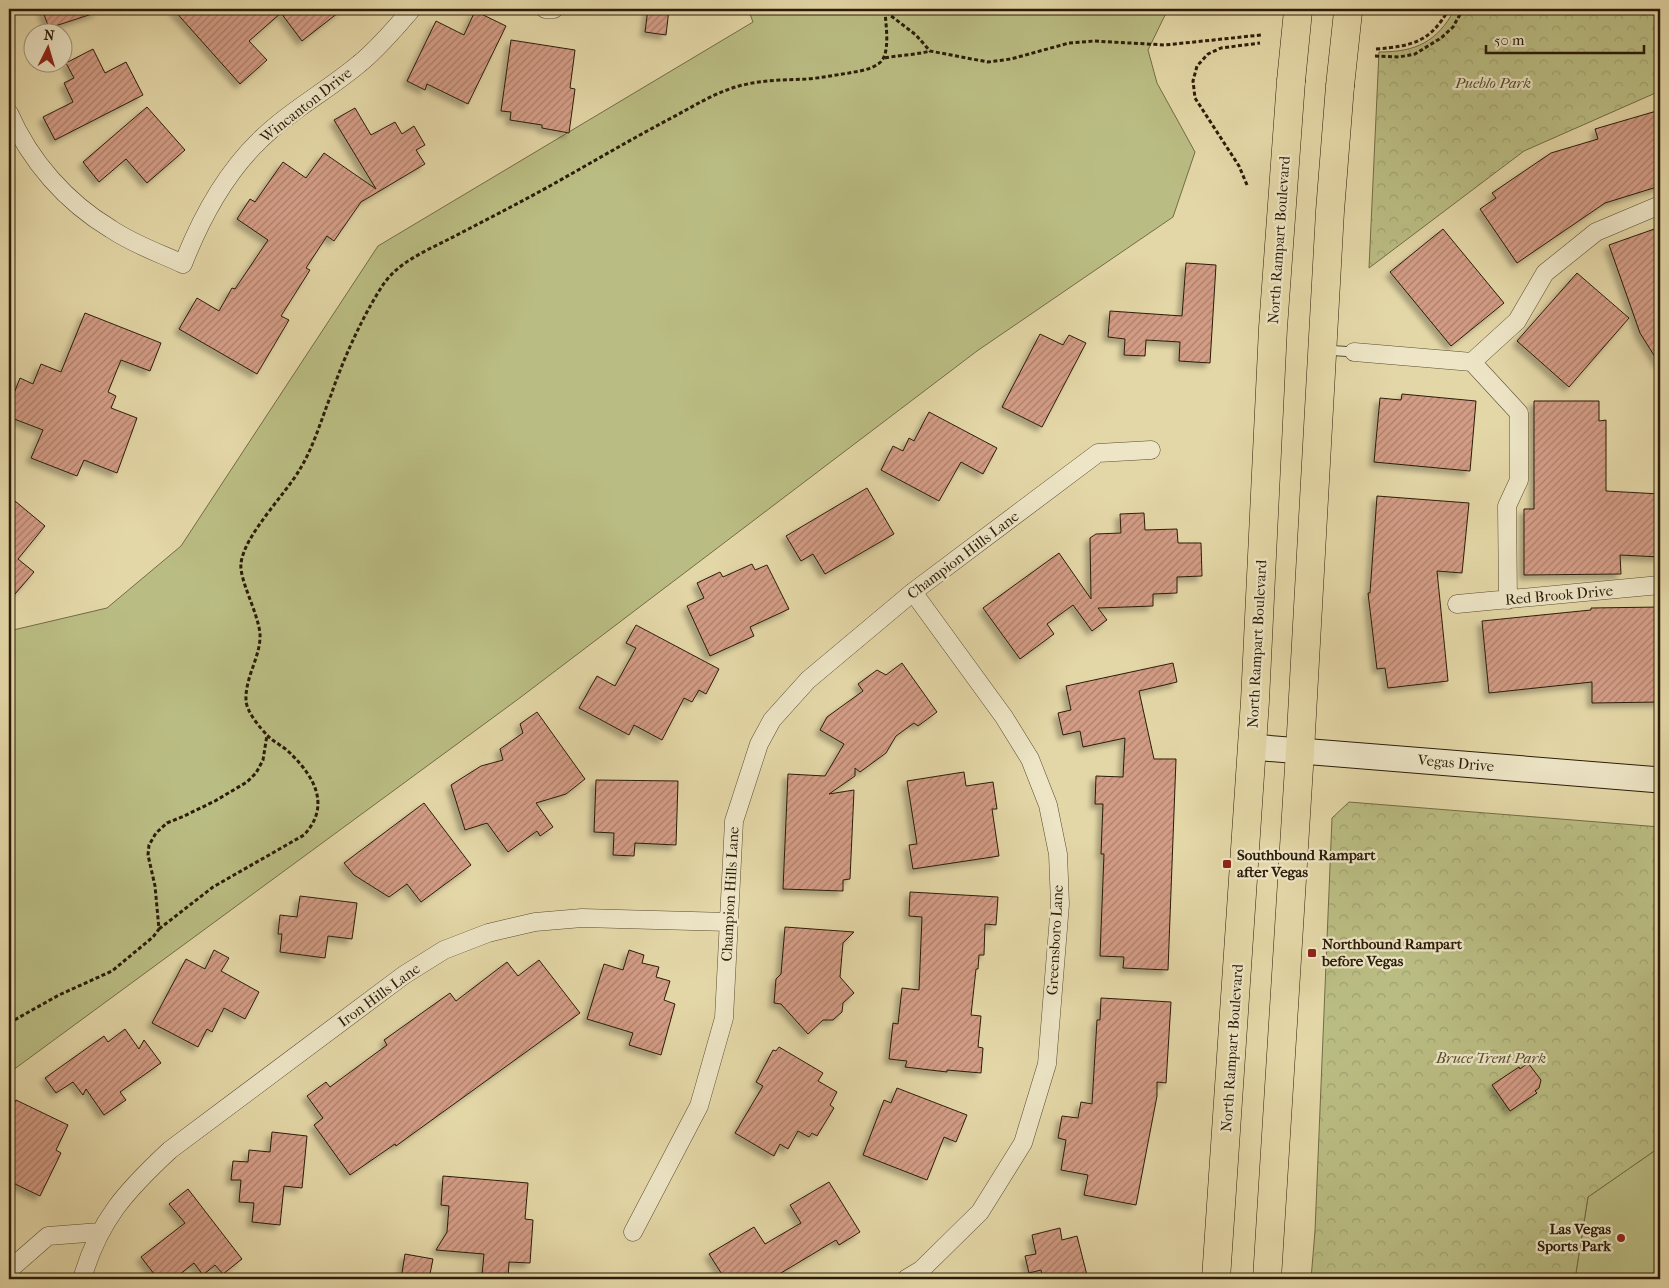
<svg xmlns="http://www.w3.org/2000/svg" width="1669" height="1288" font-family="'IM FELL French Canon',serif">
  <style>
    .green { fill: #babd83; stroke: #726c46 }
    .forest { fill: url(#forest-crowns); stroke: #726c46 }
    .building { fill: url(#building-hatch); stroke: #2b1c08; filter: url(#shadow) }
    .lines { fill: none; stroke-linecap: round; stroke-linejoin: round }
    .lane-casing { stroke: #594b30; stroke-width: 11 }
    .street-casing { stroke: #594b30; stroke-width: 19 }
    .secondary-casing { stroke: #2b1c08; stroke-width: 27 }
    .primary-casing { stroke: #2b1c08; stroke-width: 29 }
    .path { stroke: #2b1c08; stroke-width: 3; stroke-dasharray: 4 2.5; stroke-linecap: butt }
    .lane { stroke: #ede5c6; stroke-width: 9 }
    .street { stroke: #ede5c6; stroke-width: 18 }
    .secondary { stroke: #ede5c6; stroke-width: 25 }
    .primary { stroke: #e4d7a7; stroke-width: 28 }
    .primary-bridge-casing { stroke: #2b1c08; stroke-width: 29; stroke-linecap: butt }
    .primary-bridge { stroke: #e4d7a7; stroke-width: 28 }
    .poi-dot { fill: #8f2418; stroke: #ede5c6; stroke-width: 2 }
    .labels { text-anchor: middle; stroke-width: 4.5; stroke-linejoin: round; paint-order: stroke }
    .park-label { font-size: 15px; font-style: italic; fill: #564c2d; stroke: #ede5c6 }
    .street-label { font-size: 15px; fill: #2b1c08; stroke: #ede5c6 }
    .poi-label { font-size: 15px; font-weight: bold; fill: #2b1c08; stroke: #ede5c6; text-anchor: start }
  </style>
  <defs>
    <pattern id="forest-crowns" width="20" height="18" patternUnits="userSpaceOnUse" patternTransform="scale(1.25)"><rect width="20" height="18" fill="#babd83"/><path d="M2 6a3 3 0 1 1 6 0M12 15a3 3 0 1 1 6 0" fill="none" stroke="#a0a270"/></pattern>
    <pattern id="building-hatch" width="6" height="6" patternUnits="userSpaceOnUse" patternTransform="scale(1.25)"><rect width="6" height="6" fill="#d39c85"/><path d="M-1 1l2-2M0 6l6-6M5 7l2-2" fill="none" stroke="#ab7e6b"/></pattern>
    <filter id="shadow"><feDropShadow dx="-4.5" dy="4.5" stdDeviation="2.5" flood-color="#0004"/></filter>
  </defs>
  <rect width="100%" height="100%" fill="#e4d7a7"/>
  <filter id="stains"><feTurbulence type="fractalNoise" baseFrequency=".004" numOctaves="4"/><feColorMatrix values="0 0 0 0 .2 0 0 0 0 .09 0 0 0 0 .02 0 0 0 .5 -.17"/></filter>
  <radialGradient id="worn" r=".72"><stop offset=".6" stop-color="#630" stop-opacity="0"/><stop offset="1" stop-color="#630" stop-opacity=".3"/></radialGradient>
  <!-- green -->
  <path class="green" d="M748,9H1168L1148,50L1157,83L1195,152L1173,217L977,351L517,700L9,1073V631L107,608L181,546L378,246L753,22Z
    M1660,1147V1279H1575L1588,1197Z"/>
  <!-- forest -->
  <path class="forest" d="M1455,9H1660V91L1524,151L1369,268L1379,52C1416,52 1437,42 1455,9Z
    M1349,802L1660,827V1147L1588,1197L1575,1279H1311L1315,1231L1332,818Z"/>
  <!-- building -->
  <path class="building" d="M42,9H98V12L49,28Z
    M173,9H343L302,41L281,13L249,41L267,60L240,84Z
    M648,9H669L666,35L645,32Z
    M475,11L506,26L468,104L427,84L425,90L407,81L436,21L464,35Z
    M511,40L575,50L570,88L575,89L569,133L542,128V125L510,120L511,112L501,111Z
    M93,49L105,73L126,62L143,95L55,140L43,117L73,102L64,83L74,78L66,63Z
    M147,107L185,150L147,183L126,159L99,182L83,162Z
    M355,108L371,135L395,122L402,134L414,126L425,145L416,150L425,164L361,202L334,241L327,236L306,268L310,270L281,316L289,320L257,374L179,329L197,298L219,311L232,288L235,289L268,240L237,219L250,199L255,202L283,162L306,178L324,153L376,189L334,120Z
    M1660,110V186L1605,203L1517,263L1480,209L1496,198L1492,193L1551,153L1598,139L1595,129Z
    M1660,227V365L1640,333L1609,245Z
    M1443,229L1504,303L1451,346L1390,272Z
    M1186,263L1216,265L1210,363L1179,361L1180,342L1146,340L1145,356L1124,355L1125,339L1108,337L1110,311L1182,316Z
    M1577,273L1629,318L1569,387L1517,341Z
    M85,313L161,343L150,371L121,360L108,392L116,396L111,408L137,418L117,473L84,460L77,476L31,458L43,430L9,417V406L20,378L33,384L41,364L61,372Z
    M1040,334L1063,345L1069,335L1086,343L1042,427L1002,407Z
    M1402,394L1476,401L1470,471L1374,462L1380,398L1401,400Z
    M1534,401H1599V421L1606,420V491L1660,494V557L1620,555L1621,574L1524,575V509H1534Z
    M929,412L997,448L983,474L961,462L939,501L881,470L893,446L903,451L909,438L914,441Z
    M867,488L894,534L825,574L813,554L801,561L786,536Z
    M9,496L45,526L18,559L34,572L9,601Z
    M1377,496L1469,503L1462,573L1437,571L1448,681L1388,688L1385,668L1377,669L1368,593H1370Z
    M1144,513L1145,530L1177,529L1178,543H1201L1202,576L1177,577V593L1153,594V606L1098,608L1107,620L1092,631L1073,605L1047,624L1054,634L1020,659L983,608L1059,553L1091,599L1090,538L1096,534L1121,533L1120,514Z
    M752,564L755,570L767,565L789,609L750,627L754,636L710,656L687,606L704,598L697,583L720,572L723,577Z
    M1660,607V702L1592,703V682L1489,693L1482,621L1591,610V608Z
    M636,625L719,669L706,694L699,690L692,702L684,698L662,740L634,725L629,735L579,708L597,676L615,686L636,648L626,643Z
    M902,663L937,712L918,726L914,723L896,736L886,753L860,772L855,768V776L829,794L854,790L850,879L843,880V891L783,889L788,774L825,776L844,744L820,730L827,717L863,691L858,684L877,670L886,675Z
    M1173,663L1177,682L1139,691L1154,759H1176L1168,970L1123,968L1124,957L1100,956L1104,854H1101L1103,804H1095L1096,776L1123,777L1125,738L1083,747L1080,731L1063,735L1058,713L1071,710L1066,686Z
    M537,712L585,779L566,794L536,803L553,827L540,836L537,831L508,852L487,823L465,830L451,785L481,766L503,760L500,749L523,733L520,724Z
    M964,772L966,786L993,782L997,809H992L999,856L913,869L909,845L917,844L907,781Z
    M596,780L678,781L676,845L635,843L634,856L613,855L614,833L594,832Z
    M424,803L471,865L421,902L407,884L389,897L354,875L344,863Z
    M910,892L998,897L996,925L985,924L984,955H979L978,969H976L971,1015L981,1016L978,1047L983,1048L981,1073L947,1070V1072L905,1067L907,1061L889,1059L893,1023L898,1024L902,988L919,990L922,917L909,916Z
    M300,896L357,903L352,939L328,936L325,958L280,952L282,934H278L280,915L297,917Z
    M785,927L854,932L843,943L840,977L854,993L843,1003L842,1012L833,1020H823L808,1034L781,1004L774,1003L776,979L781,974Z
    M214,950L229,958L221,971L259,992L245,1019L224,1008L212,1032L207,1029L198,1047L152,1023L186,959L205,969Z
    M629,950L644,955L642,963L659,967L656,977L670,981L664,1000L675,1004L661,1055L629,1045L633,1033L587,1019L604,964L623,970Z
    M539,960L580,1013L418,1130L396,1146L395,1144L350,1175L314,1125L323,1118L307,1096L326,1082L330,1087L387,1045L384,1040L450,993L456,1001L507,962L518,976Z
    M1101,998L1171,1002L1166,1083L1157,1082V1096L1136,1205L1084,1195L1088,1175L1061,1170L1066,1140L1058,1138L1062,1116L1078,1118L1081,1102L1092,1104L1097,1020H1100Z
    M125,1029L139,1049L144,1040L161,1063L120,1092L126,1100L104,1115L86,1089L83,1095L73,1082L56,1093L45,1078L104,1036L108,1042Z
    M779,1047L823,1073L818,1081L837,1092L830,1105L834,1108L817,1136L812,1133L809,1137L798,1131L788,1149L780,1144L774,1156L735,1133L763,1086L756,1082L773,1050L776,1051Z
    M1528,1063L1541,1080L1539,1088L1535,1091L1537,1093L1510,1111L1492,1085L1519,1067L1520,1069Z
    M897,1088L967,1115L956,1142L944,1137L927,1180L863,1155L884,1100L891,1103Z
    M16,1100L68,1125L56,1150L61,1153L40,1196L9,1181V1114Z
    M272,1132L307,1136L302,1188L284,1186L280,1225L252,1222L254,1203L239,1202L241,1180H231L233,1161L248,1162L249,1150L270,1152Z
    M443,1176L528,1183L525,1219L533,1220L530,1263L509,1262L508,1278L482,1275L484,1254L436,1250L447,1232L449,1206L441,1205Z
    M829,1182L860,1232L839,1245L836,1240L771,1279H725L709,1254L754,1227L765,1244L801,1223L790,1205Z
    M188,1189L242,1259L223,1274L215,1265L203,1275L194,1263L174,1279H158L141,1257L185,1223L169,1204Z
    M1060,1228L1062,1240L1077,1236L1088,1279H1043L1041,1270L1029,1273L1025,1256L1036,1254L1032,1235Z
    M405,1254L433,1259L429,1279H401Z"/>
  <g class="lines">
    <defs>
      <path id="lane" d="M1325,350L1354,352"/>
      <path id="street" d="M545,9H554
        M9,113C30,161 66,202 111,229C133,244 159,253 183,264C201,218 224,175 259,141C289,111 327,91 359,64C379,48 395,28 412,9
        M1354,352L1472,362
        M1472,362L1519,413V480L1507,506L1508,600
        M1472,362L1517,321L1545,273L1596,232L1660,205
        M1457,604L1660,585
        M633,1232L699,1106L724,1018L734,821L759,744L772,720L808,680L913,592L1098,453L1151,450
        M9,1270L48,1236L100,1232
        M82,1279C99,1220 126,1191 170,1150L404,975L444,950L488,933L535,922L582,918L729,922
        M906,1279L921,1270L980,1212L1023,1143L1047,1064L1060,904L1058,854L1048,805L1030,759L1004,717L913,592"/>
      <path id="secondary" d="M1252,747L1660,780"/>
      <path id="primary" d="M1216,1279L1255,701L1273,328L1291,81
        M1267,1279L1300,751L1330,211L1340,86"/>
    </defs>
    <!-- lane casing -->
    <use href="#lane" class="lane-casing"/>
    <!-- street casing -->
    <use href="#street" class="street-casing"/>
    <!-- secondary casing -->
    <use href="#secondary" class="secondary-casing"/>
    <!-- primary casing -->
    <use href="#primary" class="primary-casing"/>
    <!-- path -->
    <path class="path" d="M886,12L916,35L930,51L988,62L1011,59L1069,43L1094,41L1165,45L1261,35
      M1376,49C1413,46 1430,42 1449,9
      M1375,56L1399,57L1415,54L1441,38L1453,27L1463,9
      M885,58C900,55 915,55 930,51
      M1247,185L1239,166L1195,98L1193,81L1197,66L1208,54L1221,48L1260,43
      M159,929L213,887L304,835C330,807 316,779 292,755C285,747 275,743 268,736C260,728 246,711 246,700C245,677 261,656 260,634C258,612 239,580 241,563C245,534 285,495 300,469C314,446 321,420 331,395C341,366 353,338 368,310C375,298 382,284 392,274C409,257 434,247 455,236C486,220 517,204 548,187C591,163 633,138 677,115C697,104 717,92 739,86C761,80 784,80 806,79C821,78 835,75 849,73C859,71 870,70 878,64C891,57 886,26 885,12L882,9
      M9,1023L59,995L112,971L153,937L159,929L155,886L148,855L149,845L156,833L167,823L184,816L215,801L247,782L256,773L263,760L267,735"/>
    <!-- lane -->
    <use href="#lane" class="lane"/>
    <!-- street -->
    <use href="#street" class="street"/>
    <!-- secondary -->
    <use href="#secondary" class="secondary"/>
    <!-- primary -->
    <use href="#primary" class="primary"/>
    <defs>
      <path id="primary-bridge" d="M1291,81L1298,11
        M1340,86L1348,12"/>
    </defs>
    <!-- primary-bridge casing -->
    <use href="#primary-bridge" class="primary-bridge-casing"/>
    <!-- primary-bridge -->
    <use href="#primary-bridge" class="primary-bridge"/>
  </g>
  <!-- markers -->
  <g class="poi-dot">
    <rect x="1222" y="859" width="10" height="10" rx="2.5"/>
    <rect x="1307" y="948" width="10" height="10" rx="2.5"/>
    <circle cx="1621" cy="1238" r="5"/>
  </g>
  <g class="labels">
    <!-- park labels -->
    <g class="park-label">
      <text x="1493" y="88">Pueblo Park</text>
      <text x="1491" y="1063">Bruce Trent Park</text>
    </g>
    <!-- street labels -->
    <g class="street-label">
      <text transform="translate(306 105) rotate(-38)" y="5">Wincanton Drive</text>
      <text transform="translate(1279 240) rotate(-86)" y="5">North Rampart Boulevard</text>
      <text transform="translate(963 555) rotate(-37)" y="5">Champion Hills Lane</text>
      <text transform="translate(1559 595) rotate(-5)" y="5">Red Brook Drive</text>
      <text transform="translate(1257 644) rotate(-87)" y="5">North Rampart Boulevard</text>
      <text transform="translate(1456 763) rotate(5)" y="5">Vegas Drive</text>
      <text transform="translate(730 894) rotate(-87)" y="5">Champion Hills Lane</text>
      <text transform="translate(1055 940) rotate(-87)" y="5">Greensboro Lane</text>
      <text transform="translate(379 995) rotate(-36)" y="5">Iron Hills Lane</text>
      <text transform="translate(1232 1048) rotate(-86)" y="5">North Rampart Boulevard</text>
    </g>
    <!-- poi labels -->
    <g class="poi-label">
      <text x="1237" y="860">Southbound Rampart<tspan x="1237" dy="17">after Vegas</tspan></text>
      <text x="1322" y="949">Northbound Rampart<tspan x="1322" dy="17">before Vegas</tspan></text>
      <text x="1611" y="1234" text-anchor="end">Las Vegas<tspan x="1611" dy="17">Sports Park</tspan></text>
    </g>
  </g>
  <!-- margin -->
  <rect width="1669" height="1288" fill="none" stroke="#e4d7a7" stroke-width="30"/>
  <rect x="10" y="10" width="1649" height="1268" fill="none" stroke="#2b1c08" stroke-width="2.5"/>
  <rect x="15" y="15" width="1639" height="1258" fill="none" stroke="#2b1c08"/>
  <!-- north arrow -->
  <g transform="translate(48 48) rotate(5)"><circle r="24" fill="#ede5c6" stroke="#9f957a"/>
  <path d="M0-4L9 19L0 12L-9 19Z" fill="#8f2418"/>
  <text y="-8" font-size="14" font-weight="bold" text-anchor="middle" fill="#2b1c08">N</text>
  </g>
  <!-- scale -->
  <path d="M1486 45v8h158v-8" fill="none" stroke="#2b1c08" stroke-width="2.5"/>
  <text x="1494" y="45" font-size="15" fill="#2b1c08" stroke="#ede5c6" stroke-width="4" paint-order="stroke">50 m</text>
  <rect width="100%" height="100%" filter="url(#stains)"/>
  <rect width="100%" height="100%" fill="url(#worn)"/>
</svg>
